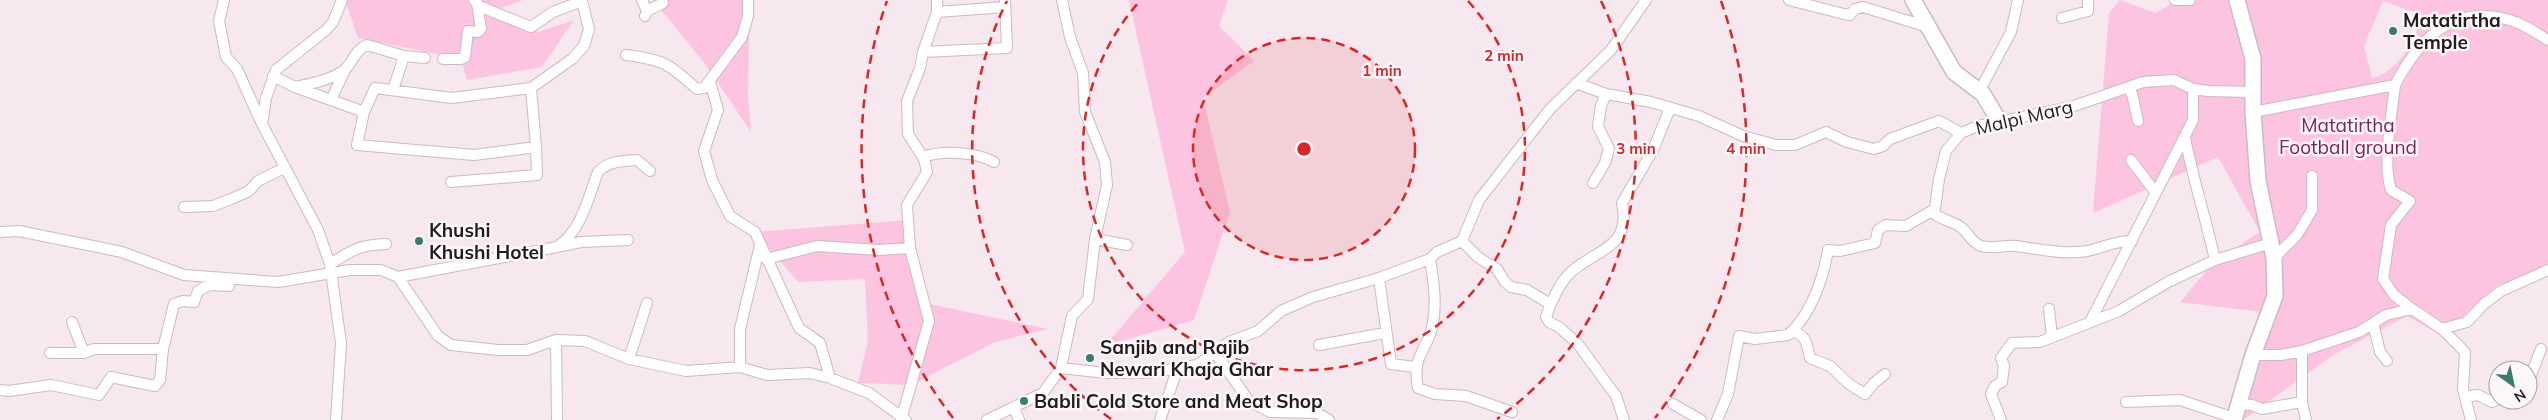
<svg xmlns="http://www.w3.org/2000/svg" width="2548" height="420" font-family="Mulish,sans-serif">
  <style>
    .green { fill: #fcc4e0; fill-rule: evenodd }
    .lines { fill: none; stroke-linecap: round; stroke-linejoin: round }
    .street-casing { stroke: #cabbc2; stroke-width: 12 }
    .secondary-casing { stroke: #cabbc2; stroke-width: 18 }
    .street { stroke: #fff; stroke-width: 10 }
    .secondary { stroke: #fff; stroke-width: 15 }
    .ring { fill: none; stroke: #d62828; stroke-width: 2.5; stroke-dasharray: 9 6 }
    .poi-dot { fill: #397c6e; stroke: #fef7fa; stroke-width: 2 }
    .labels { text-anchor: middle; stroke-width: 5; stroke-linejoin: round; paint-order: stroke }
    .poi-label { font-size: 19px; font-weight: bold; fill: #221c1f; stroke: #fef7fa; text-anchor: start }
    .street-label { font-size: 19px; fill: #221c1f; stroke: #fef7fa }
    .park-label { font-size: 19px; fill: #7e225a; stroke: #fef7fa }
    .centre { fill: #d62828; stroke: #fef7fa; stroke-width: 2.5 }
    .ring-label { font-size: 15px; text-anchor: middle; font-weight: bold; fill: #d62828; stroke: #fef7fa; stroke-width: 5; stroke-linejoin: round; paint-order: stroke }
  </style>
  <rect width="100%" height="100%" fill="#f7e7ef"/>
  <!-- green -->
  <path class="green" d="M345,0H523L501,8L538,32L574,20L542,67L467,80L461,59L358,38Z
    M653,0H750L748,95L751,132L706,65Z
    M1129,0H1228L1219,26L1254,61L1203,98L1230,212L1194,320L1105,346L1185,252Z
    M2120,0L2155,13L2179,0H2548V269L2498,285L2442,336L2407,316L2333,355L2243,420L2269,313L2180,302L2215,261L2260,232L2218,157L2093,213L2109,13ZM2383,1L2424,16C2412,40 2401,71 2372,78L2364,46Z
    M908,220L925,303L1048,329L995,342L911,385L858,383L868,341L865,279L798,282L755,232Z"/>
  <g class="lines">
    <defs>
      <path id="street" d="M224,0L219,21L226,57L237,69L262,124
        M642,0L647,11
        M1789,0L1844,14L1850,15L1855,9L1863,7L1928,27
        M2175,0H2190
        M937,12L1005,7
        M645,16L647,11L663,3
        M2062,18L2088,11V0
        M923,52L1007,48L1005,0
        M626,55C666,60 668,64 697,89L704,88L742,37L748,16V0
        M443,59H461L465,57L468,31L478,32L481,29L477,3
        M273,76L295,87L364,112L357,145L474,155L536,147L531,88
        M710,82L718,110L704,151L712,180L730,216L755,232L799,328L820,343L830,378
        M1576,83L1606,94L1651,102L1699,116L1743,136L1776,145H1795L1826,132L1847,142L1874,149L1883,146L1890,139L1939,121L1961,133
        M2395,85C2392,114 2382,163 2391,190L2410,201L2391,225L2383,279L2394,295L2412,309
        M295,87C310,84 330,80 343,71C353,64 354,50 367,45L404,56
        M2128,88L2132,94L2138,121
        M393,90L404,56L425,58
        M1980,90L2011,32L2018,0
        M331,100L345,70
        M364,112L375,88L452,98L531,88L572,59L584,46L589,29L582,1L553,12L531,27L479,6L474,0
        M2253,112L2395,85C2421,35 2458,0 2518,23C2528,27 2538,34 2548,40
        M2185,138C2193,179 2206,219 2215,260
        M923,157C942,150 977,152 994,162
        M2131,160L2155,192
        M451,182L537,175L536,147
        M1593,183L1605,163L1609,149L1598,126L1601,106L1606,94
        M184,207L213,206L231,199L249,191L258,181L284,168
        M1931,212C1941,220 1953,221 1962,228C1969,234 1972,243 1981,246C1991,249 2005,245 2016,246C2037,249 2067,255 2087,251C2103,248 2116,240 2132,241
        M0,232L19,231L122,252L184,275L278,282L350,270H381L398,277L438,336L451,345L498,350H527L556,340L585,341L629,359L686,371L740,367L767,375L810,373L830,378L869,393L906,420
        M1095,239L1127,245
        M1462,241L1479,258L1497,269L1505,282L1511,287L1527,290L1550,304
        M561,246L581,242L628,240
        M2274,258L2297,235L2312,210V176
        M766,259L817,246L878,250L910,248
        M1430,259C1433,278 1437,302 1433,322C1429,351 1411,353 1418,388L1435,394L1466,396L1512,412
        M330,264C353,250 358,245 386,244
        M398,277L557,247C582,230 588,198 598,172C608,161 624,161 637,160L650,171
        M1379,278L1391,364L1415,367
        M2049,309L2052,337
        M2091,320L2193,120V89
        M72,322L84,353L94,349H163
        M2373,323L2380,352L2387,361
        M2442,329L2467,322L2484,304L2501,291L2548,270
        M1793,331C1808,337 1806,344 1810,358L1830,366L1849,384L1865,394L1874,383L1885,374
        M556,340L557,420
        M1319,345L1385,333
        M1214,351L1249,401L1270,412L1317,413L1329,420
        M50,353H84
        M2253,355H2281L2302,351L2359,332L2386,315L2412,309L2442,329L2465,352L2463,389L2471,420
        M629,359L647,303
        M740,367V329L760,245
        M1061,368L1106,373H1149L1197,365L1229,342L1258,331L1281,311L1313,297L1379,278L1430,259L1437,252L1462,241L1479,200L1550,109L1611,50L1646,0
        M2528,383L2541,349
        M0,390L9,391L51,385L99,395L111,377L155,386L160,380L163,349L174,304L183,301L194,302L198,291L209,285L229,286
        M2465,397L2478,395L2492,402L2498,399
        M2126,402L2180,400L2234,418
        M2302,402L2306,420
        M1673,404L1701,420
        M2239,404L2252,405L2262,409L2302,402V351
        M1014,408L1019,420
        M336,420L341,343L330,264L318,230L262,124L266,98L276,70L326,30L333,22L342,0
        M901,420L929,321L910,248L907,205L927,172L924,159L908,134L907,101L920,68L923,52L937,12V0
        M987,420L1043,393L1061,368L1072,316L1088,299L1095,239L1107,185L1105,162L1085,112L1083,73L1070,37L1062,0
        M1160,420L1177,370
        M1624,420L1616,396L1578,344L1559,327L1549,322L1546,317C1550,304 1560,282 1570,273C1595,249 1632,249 1622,203L1653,150L1670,108
        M1717,420L1728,394L1739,336L1755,339L1788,335C1811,315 1823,279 1828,250L1840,251L1875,243L1878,230L1886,225L1906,226L1935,209L1939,179L1946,151L1961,133L1978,126L2071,107L2143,82L2174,80L2193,89L2208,91L2253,92
        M2001,420L1991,394L1995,386L2002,382L2004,366L2001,358L2012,343L2040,342L2119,311L2168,282L2215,260L2271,243"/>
      <path id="secondary" d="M1913,0L1954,72L1983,94L1999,121
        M2234,420L2253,355L2275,296L2274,258L2258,181L2253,112V59L2237,0"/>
    </defs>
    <!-- street casing -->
    <use href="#street" class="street-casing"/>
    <!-- secondary casing -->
    <use href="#secondary" class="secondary-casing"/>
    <!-- street -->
    <use href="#street" class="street"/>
    <!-- secondary -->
    <use href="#secondary" class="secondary"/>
  </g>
  <!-- distance rings -->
  <circle cx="1304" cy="149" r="111" fill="#d62828" fill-opacity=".12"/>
  <g class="ring">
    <circle cx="1304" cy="149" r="111"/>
    <path d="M1468 1A221 221 0 1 1 1140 1"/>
    <path d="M1111 419A332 332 0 0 1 1007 1M1601 1A332 332 0 0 1 1497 419"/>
    <path d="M953 418A442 442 0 0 1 887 1M1721 1A442 442 0 0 1 1655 418"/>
  </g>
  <!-- markers -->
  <g class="poi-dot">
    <circle cx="2393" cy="31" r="5"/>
    <circle cx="419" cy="241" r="5"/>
    <circle cx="1090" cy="358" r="5"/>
    <circle cx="1024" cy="401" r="5"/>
  </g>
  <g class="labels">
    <!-- poi labels -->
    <g class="poi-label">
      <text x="2403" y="27">Matatirtha<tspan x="2403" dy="22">Temple</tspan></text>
      <text x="429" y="237">Khushi<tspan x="429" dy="22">Khushi Hotel</tspan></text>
      <text x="1100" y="354">Sanjib and Rajib<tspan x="1100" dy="22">Newari Khaja Ghar</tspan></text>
      <text x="1034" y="408">Babli Cold Store and Meat Shop</text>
    </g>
    <!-- street labels -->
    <g class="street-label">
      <text transform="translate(2024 117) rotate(-13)" y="7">Malpi Marg</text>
    </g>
    <!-- park labels -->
    <g class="park-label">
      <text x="2348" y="132">Matatirtha<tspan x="2348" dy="22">Football ground</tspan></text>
    </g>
  </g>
  <circle cx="1304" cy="149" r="8" class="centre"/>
  <g class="ring-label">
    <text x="1504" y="61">2 min</text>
    <text x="1382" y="76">1 min</text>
    <text x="1636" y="154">3 min</text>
    <text x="1746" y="154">4 min</text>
  </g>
  <!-- north arrow -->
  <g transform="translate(2513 385) rotate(147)"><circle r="24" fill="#fef7fa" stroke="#a69fa2"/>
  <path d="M0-4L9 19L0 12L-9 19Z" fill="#397c6e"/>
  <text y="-8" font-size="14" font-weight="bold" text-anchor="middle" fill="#221c1f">N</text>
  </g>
</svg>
